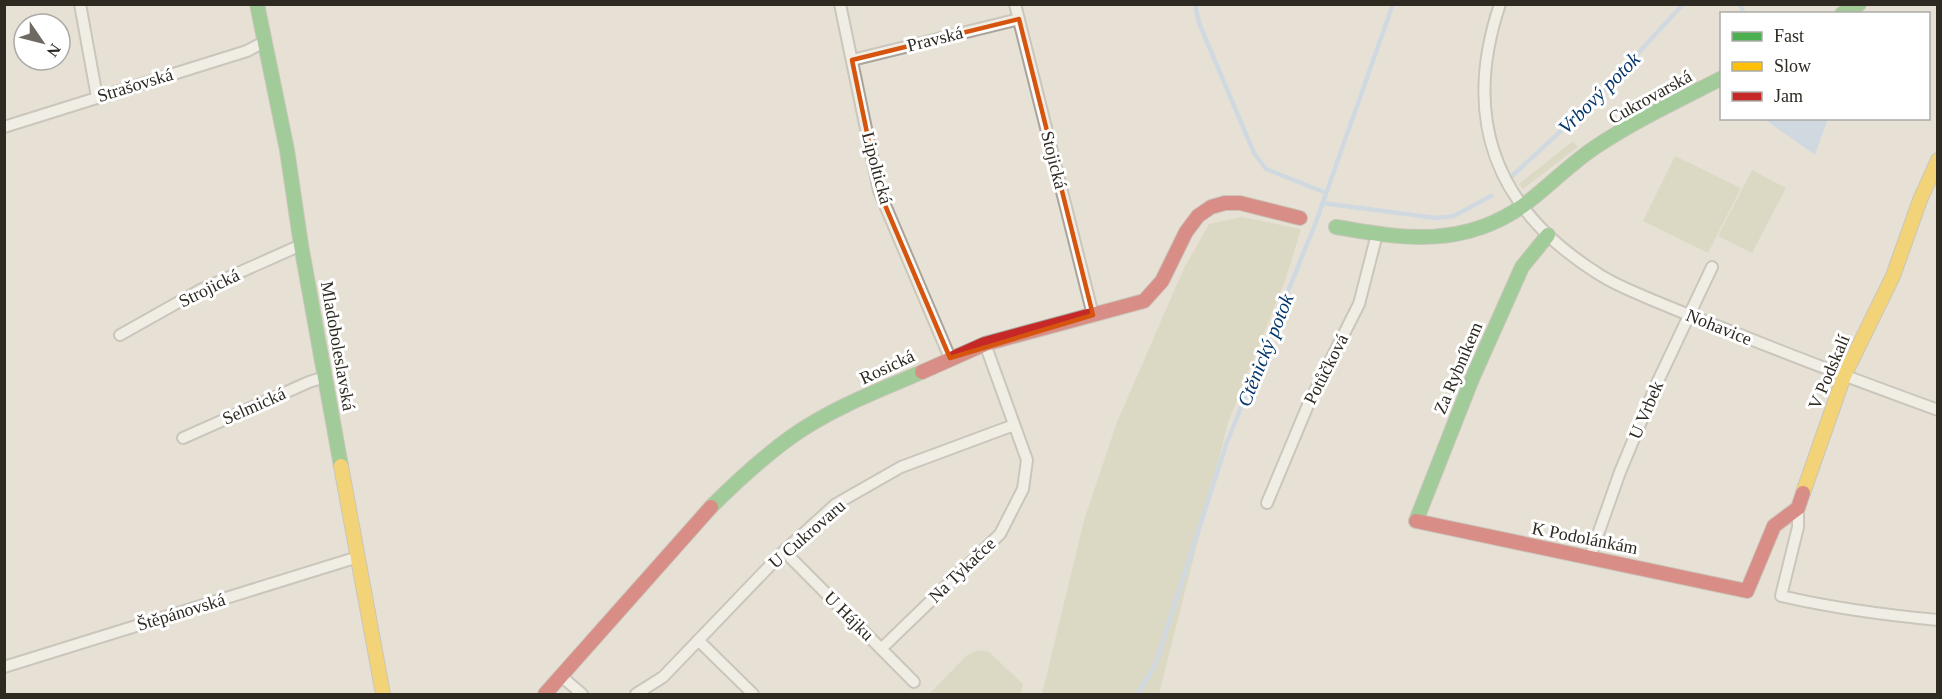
<svg xmlns="http://www.w3.org/2000/svg" width="1942" height="699" font-family="'Times New Roman',serif">
  <style>
    .green { fill: #cdcfad }
    .water { fill: #b6cfee }
    .lines { fill: none; stroke-linecap: round; stroke-linejoin: round }
    .stream { stroke: #b6cfee; stroke-width: 4.5 }
    .street-casing { stroke: #a8a49c; stroke-width: 14 }
    .fast-casing { stroke: #a8a49c; stroke-width: 16 }
    .slow-casing { stroke: #a8a49c; stroke-width: 16 }
    .jam-casing { stroke: #a8a49c; stroke-width: 16 }
    .street { stroke: #fbfaf9; stroke-width: 10 }
    .fast { stroke: #4caf50; stroke-width: 14 }
    .slow { stroke: #ffc107; stroke-width: 14 }
    .jam { stroke: #c62828; stroke-width: 14 }
    .marked { fill: none; stroke: #d5540e; stroke-width: 4.5; stroke-linejoin: round }
    .labels { text-anchor: middle; stroke-width: 6; stroke-linejoin: round; paint-order: stroke }
    .street-label { font-size: 18px; fill: #2e2a22; stroke: #fff }
    .water-label { font-size: 20px; font-style: italic; fill: #05366b; stroke: #fff }
  </style>
  <rect width="100%" height="100%" fill="#e7e1d6"/>
  <!-- green -->
  <path class="green" d="M1573,141L1578,147L1523,189L1519,184Z
    M1675,156L1741,188L1708,253L1643,221Z
    M1752,170L1786,188L1752,253L1718,236Z
    M1242,217L1301,229L1286,278L1228,423L1159,694H1042L1084,520L1117,422L1184,268L1209,224Z
    M978,650L989,652L1023,684L1021,694H929L967,655Z"/>
  <!-- water -->
  <path class="water" d="M1764,119H1828L1815,155Z"/>
  <g class="lines">
    <!-- stream -->
    <path class="stream" d="M1195,4L1199,23L1254,153L1266,169L1326,193
      M1740,4L1744,14
      M1511,177L1601,94L1683,4
      M1322,203L1436,218L1454,216L1491,196
      M1138,694L1155,665L1227,442L1316,222L1393,4"/>
    <defs>
      <path id="street" d="M80,4L97,97
        M840,4L879,191L950,358
        M1015,4L1093,315
        M1500,4C1461,120 1496,209 1597,273C1613,284 1632,291 1650,299C1681,312 1711,324 1743,336C1807,362 1872,386 1938,410
        M852,60L1019,19
        M4,127L247,51L264,42
        M120,335L200,290L301,245
        M183,438L309,382L325,377
        M1267,503L1308,405L1359,304L1377,234
        M1798,508V527L1781,596C1833,608 1884,615 1938,620
        M784,551L914,682
        M1590,557L1620,472L1658,381L1712,267
        M698,640L753,694
        M882,648L1000,534L1023,489L1027,460L985,344
        M4,667L358,557
        M562,677L582,694
        M636,694L663,677L784,551L836,504L901,467L1014,425"/>
      <path id="fast" d="M257,4L287,150L301,245L341,466
        M1842,14L1859,4
        M1336,227C1404,239 1464,248 1524,205C1548,187 1569,165 1594,148C1634,121 1679,100 1722,78
        M711,507C736,482 762,458 791,437C830,409 877,391 922,372
        M1416,521L1472,379L1522,267L1548,235"/>
      <path id="slow" d="M341,466L383,694
        M1803,493L1844,376L1893,276L1920,200L1938,160"/>
      <path id="jam" d="M922,372L985,344L1144,301L1162,281L1186,232L1198,216L1211,207L1225,203H1240L1300,218
        M1416,521L1747,591L1774,526L1798,508L1803,493
        M545,694L711,507"/>
    </defs>
    <!-- street casing -->
    <use href="#street" class="street-casing"/>
    <!-- fast casing -->
    <use href="#fast" class="fast-casing"/>
    <!-- slow casing -->
    <use href="#slow" class="slow-casing"/>
    <!-- jam casing -->
    <use href="#jam" class="jam-casing"/>
    <!-- street -->
    <use href="#street" class="street"/>
    <!-- fast -->
    <use href="#fast" class="fast"/>
    <!-- slow -->
    <use href="#slow" class="slow"/>
    <!-- jam -->
    <use href="#jam" class="jam"/>
  </g>
  <!-- marked area -->
  <path d="M0 0H1942V699H0ZM1019,19L1093,315L950,358L879,191L852,60Z" fill="#e7e1d6" fill-opacity=".55" fill-rule="evenodd"/>
  <path class="marked" d="M1019,19L1093,315L950,358L879,191L852,60Z"/>
  <g class="labels">
    <!-- street labels -->
    <g class="street-label">
      <text transform="translate(935 39) rotate(-14)" y="6">Pravská</text>
      <text transform="translate(135 85) rotate(-17)" y="6">Strašovská</text>
      <text transform="translate(1650 97) rotate(-29)" y="6">Cukrovarská</text>
      <text transform="translate(1054 160) rotate(76)" y="6">Stojická</text>
      <text transform="translate(877 168) rotate(75)" y="6">Lipoltická</text>
      <text transform="translate(209 288) rotate(-26)" y="6">Strojická</text>
      <text transform="translate(1719 327) rotate(22)" y="6">Nohavice</text>
      <text transform="translate(338 346) rotate(80)" y="6">Mladoboleslavská</text>
      <text transform="translate(887 367) rotate(-25)" y="6">Rosická</text>
      <text transform="translate(1458 368) rotate(-67)" y="6">Za Rybníkem</text>
      <text transform="translate(1326 369) rotate(-63)" y="6">Potůčková</text>
      <text transform="translate(1829 372) rotate(-67)" y="6">V Podskalí</text>
      <text transform="translate(254 406) rotate(-24)" y="6">Selmická</text>
      <text transform="translate(1646 410) rotate(-67)" y="6">U Vrbek</text>
      <text transform="translate(807 534) rotate(-41)" y="6">U Cukrovaru</text>
      <text transform="translate(1585 538) rotate(11)" y="6">K Podolánkám</text>
      <text transform="translate(962 570) rotate(-44)" y="6">Na Tykačce</text>
      <text transform="translate(181 612) rotate(-17)" y="6">Štěpánovská</text>
      <text transform="translate(849 616) rotate(45)" y="6">U Hájku</text>
    </g>
    <!-- water labels -->
    <g class="water-label">
      <text transform="translate(1599 93) rotate(-45)" y="7">Vrbový potok</text>
      <text transform="translate(1265 350) rotate(-68)" y="7">Ctěnický potok</text>
    </g>
  </g>
  <!-- border -->
  <rect width="1942" height="699" fill="none" stroke="#2e2a22" stroke-width="12"/>
  <!-- legend -->
  <rect x="1720" y="12" width="210" height="108" fill="#ffffff" stroke="#abaaa7" stroke-width="1.5"/>
  <rect x="1732" y="32" width="30" height="9" fill="#4caf50" stroke="#abaaa7" stroke-width="1.5"/>
  <text x="1774" y="42" font-size="18" fill="#2e2a22">Fast</text>
  <rect x="1732" y="62" width="30" height="9" fill="#ffc107" stroke="#abaaa7" stroke-width="1.5"/>
  <text x="1774" y="72" font-size="18" fill="#2e2a22">Slow</text>
  <rect x="1732" y="92" width="30" height="9" fill="#c62828" stroke="#abaaa7" stroke-width="1.5"/>
  <text x="1774" y="102" font-size="18" fill="#2e2a22">Jam</text>
  <!-- north arrow -->
  <g transform="translate(42 42) rotate(125)"><circle r="28" fill="#ffffff" stroke="#abaaa7" stroke-width="1.5"/>
  <path d="M0-4.5L10 22L0 15L-10 22Z" fill="#6f6a61"/>
  <text y="-9" font-size="16" font-weight="bold" text-anchor="middle" fill="#2e2a22">N</text>
  </g>
</svg>
